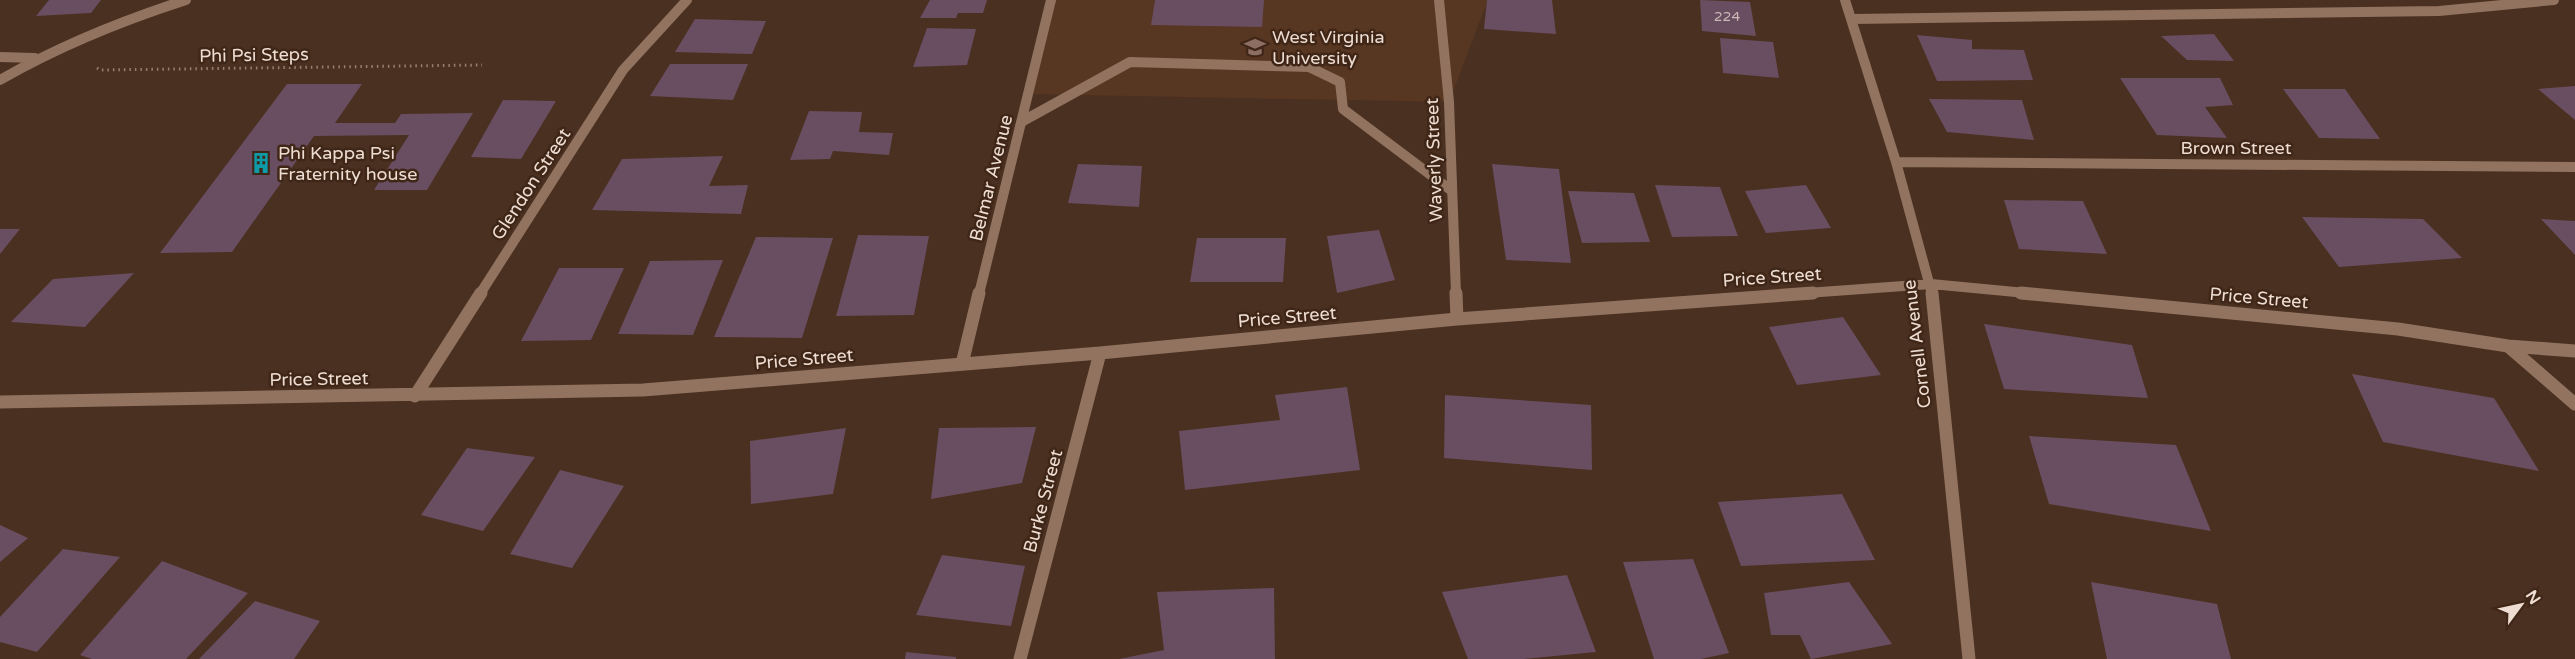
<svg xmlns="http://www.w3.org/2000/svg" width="2575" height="659" font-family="'Varela Round',sans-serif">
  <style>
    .built { fill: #573622 }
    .building { fill: #694d60 }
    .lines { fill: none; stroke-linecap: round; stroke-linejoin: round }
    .path { stroke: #968072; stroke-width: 3; stroke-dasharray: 1.5 4; stroke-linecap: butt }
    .lane { stroke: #917360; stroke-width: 10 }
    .street-far1 { stroke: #917360; stroke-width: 10 }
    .street { stroke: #917360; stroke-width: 13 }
    .labels { text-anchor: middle; stroke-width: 5; stroke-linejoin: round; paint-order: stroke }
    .far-number-label { font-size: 14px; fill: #cdb9b6 }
    .poi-label { font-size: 18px; fill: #eeddd3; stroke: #3f2616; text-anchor: start }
    .street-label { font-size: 18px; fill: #eeddd3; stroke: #3f2616 }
  </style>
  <rect width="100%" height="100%" fill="#4a3020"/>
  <!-- built -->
  <path class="built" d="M1051,0H1488L1449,102L1029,94Z"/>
  <!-- building -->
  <path class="building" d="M49,0H101L91,13L36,16Z
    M930,0H987L983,13H958L956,18H920Z
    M1155,0H1264L1262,27L1151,25Z
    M1487,0H1552L1556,34L1484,29Z
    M1700,0L1750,2L1756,36L1702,31Z
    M695,19L766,21L752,54L675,52Z
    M927,28L976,29L967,65L913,67Z
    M2214,34L2234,61L2187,60L2161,36Z
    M1917,35L1972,40V49L2024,50L2033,80L1937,81Z
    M1720,38L1773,42L1779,78L1723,73Z
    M670,64H748L733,100L650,96Z
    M2120,78H2220L2233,105L2205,107L2227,138L2157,135Z
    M287,84H362L335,123H395L401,114L473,113L427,190H374L409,135L314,136L232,252L160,253Z
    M2575,86V120L2538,89Z
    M2283,89H2345L2380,139L2319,138Z
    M1929,99L2022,100L2034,140L1947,132Z
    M503,100L556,101L521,159L471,157Z
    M809,111L862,112L859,132L893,133L889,155L833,151L830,159L790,160Z
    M723,156L709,186L748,185L741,214L592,210L622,159Z
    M1078,164L1142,166L1139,207L1068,203Z
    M1492,164L1559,169L1571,263L1506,260Z
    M1655,185L1720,187L1738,236L1672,237Z
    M1806,185L1831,228L1766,233L1745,191Z
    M1568,191L1634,193L1650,242L1582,243Z
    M2004,200L2083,201L2107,254L2019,249Z
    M2302,217L2423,219L2462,258L2339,267Z
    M2541,219L2575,221V255Z
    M0,229H20L0,254Z
    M1379,230L1395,280L1337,293L1327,236Z
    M858,235L929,236L914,315L836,316Z
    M756,237L833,238L802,338L714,337Z
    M1197,238H1286L1283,282H1190Z
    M723,260L693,335L618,334L650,261Z
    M559,268H624L591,340L521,341Z
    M134,273L85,327L11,322L53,279Z
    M1843,317L1881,375L1797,385L1769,327Z
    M1984,324L2132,345L2148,398L2004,389Z
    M2352,374L2494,398L2539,471L2383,442Z
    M1347,387L1360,470L1185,490L1179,431L1280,420L1275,395Z
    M1445,395L1591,405L1592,470L1444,458Z
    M1036,427L1022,483L931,499L939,428Z
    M846,428L833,494L751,504L750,441Z
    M2029,436L2176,445L2211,531L2049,504Z
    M467,448L535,457L483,531L421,515Z
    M560,470L624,486L572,568L510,554Z
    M1842,494L1875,560L1741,566L1718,502Z
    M0,525L28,538L0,562Z
    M63,549L120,557L37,652L0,642V617Z
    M942,555L1025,566L1011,626L916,615Z
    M1693,559L1729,653L1701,659H1654L1623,562Z
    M162,561L248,593L186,659H92L80,655Z
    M1567,575L1596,652L1523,659H1468L1442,592Z
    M1849,582L1892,644L1811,659L1800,635H1771L1764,593Z
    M2091,582L2217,604L2231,659H2107Z
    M1274,588L1275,659H1119L1164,650L1157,592Z
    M255,601L320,621L294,659H199Z
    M906,652L956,657V659H905Z"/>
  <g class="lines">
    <!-- path -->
    <path class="path" d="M97,68L100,70L482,65"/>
    <!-- lane -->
    <path class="lane" d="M1023,121L1130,62L1309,67L1340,82L1343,109L1452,191"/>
    <!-- street-far1 -->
    <path class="street-far1" d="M1439,0L1449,102L1456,294
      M1845,0L1896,162L1932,294
      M1853,19L2439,11L2554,0
      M0,57L35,58
      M0,80C59,46 121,21 186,0
      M1896,162L2575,167
      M480,294L623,70L687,0
      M979,294L1051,0
      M1793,294L1931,284L2037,294"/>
    <!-- street -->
    <path class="street" d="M1456,293L1457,319
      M1932,293L1969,659
      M2021,293L2398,329L2508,346L2575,351
      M2508,346L2575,404
      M962,364L979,293
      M415,396L481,293
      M0,402L643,390L1100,353L1457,319L1813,293
      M1020,659L1100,353"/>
  </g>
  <!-- icons -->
  <defs>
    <symbol id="university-bare" viewBox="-9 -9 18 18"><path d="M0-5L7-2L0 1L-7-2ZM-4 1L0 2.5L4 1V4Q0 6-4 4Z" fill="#8d6e63" stroke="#3f2616" stroke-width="2.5" paint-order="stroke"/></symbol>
    <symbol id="building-bare" viewBox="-9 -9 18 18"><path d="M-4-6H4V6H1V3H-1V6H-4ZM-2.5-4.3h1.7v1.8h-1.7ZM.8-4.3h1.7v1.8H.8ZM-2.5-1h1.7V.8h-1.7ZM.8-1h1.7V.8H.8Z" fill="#0f9aa8" stroke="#3f2616" stroke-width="2.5" paint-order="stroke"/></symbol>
  </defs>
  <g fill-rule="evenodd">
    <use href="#university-bare" x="1240" y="32" width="30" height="30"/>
    <use href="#building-bare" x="246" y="148" width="30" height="30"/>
  </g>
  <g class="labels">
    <!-- far-number labels -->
    <g class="far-number-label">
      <text x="1727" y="21">224</text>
    </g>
    <!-- poi labels -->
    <g class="poi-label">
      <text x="1272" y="43">West Virginia<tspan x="1272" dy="21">University</tspan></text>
      <text x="278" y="159">Phi Kappa Psi<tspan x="278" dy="21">Fraternity house</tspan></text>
    </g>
    <!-- street labels -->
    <g class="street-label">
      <text transform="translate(254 55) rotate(-1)" y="6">Phi Psi Steps</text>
      <text x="2236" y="154">Brown Street</text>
      <text transform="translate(1434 160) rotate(-92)" y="6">Waverly Street</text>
      <text transform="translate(991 178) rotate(-76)" y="6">Belmar Avenue</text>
      <text transform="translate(531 184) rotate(-57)" y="6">Glendon Street</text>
      <text transform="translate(1772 277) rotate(-4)" y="6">Price Street</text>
      <text transform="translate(2259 298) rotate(5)" y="6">Price Street</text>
      <text transform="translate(1287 317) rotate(-5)" y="6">Price Street</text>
      <text transform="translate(1917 344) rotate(-97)" y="6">Cornell Avenue</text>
      <text transform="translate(804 359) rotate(-5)" y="6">Price Street</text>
      <text transform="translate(319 379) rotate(-1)" y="6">Price Street</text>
      <text transform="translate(1043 501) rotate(-75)" y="6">Burke Street</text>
    </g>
  </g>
  <!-- north arrow -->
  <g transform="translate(2521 605) rotate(57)" stroke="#3f2616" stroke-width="4.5" paint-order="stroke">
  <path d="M0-4.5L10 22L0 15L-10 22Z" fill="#eeddd3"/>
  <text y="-9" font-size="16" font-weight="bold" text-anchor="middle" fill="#eeddd3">N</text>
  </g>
</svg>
